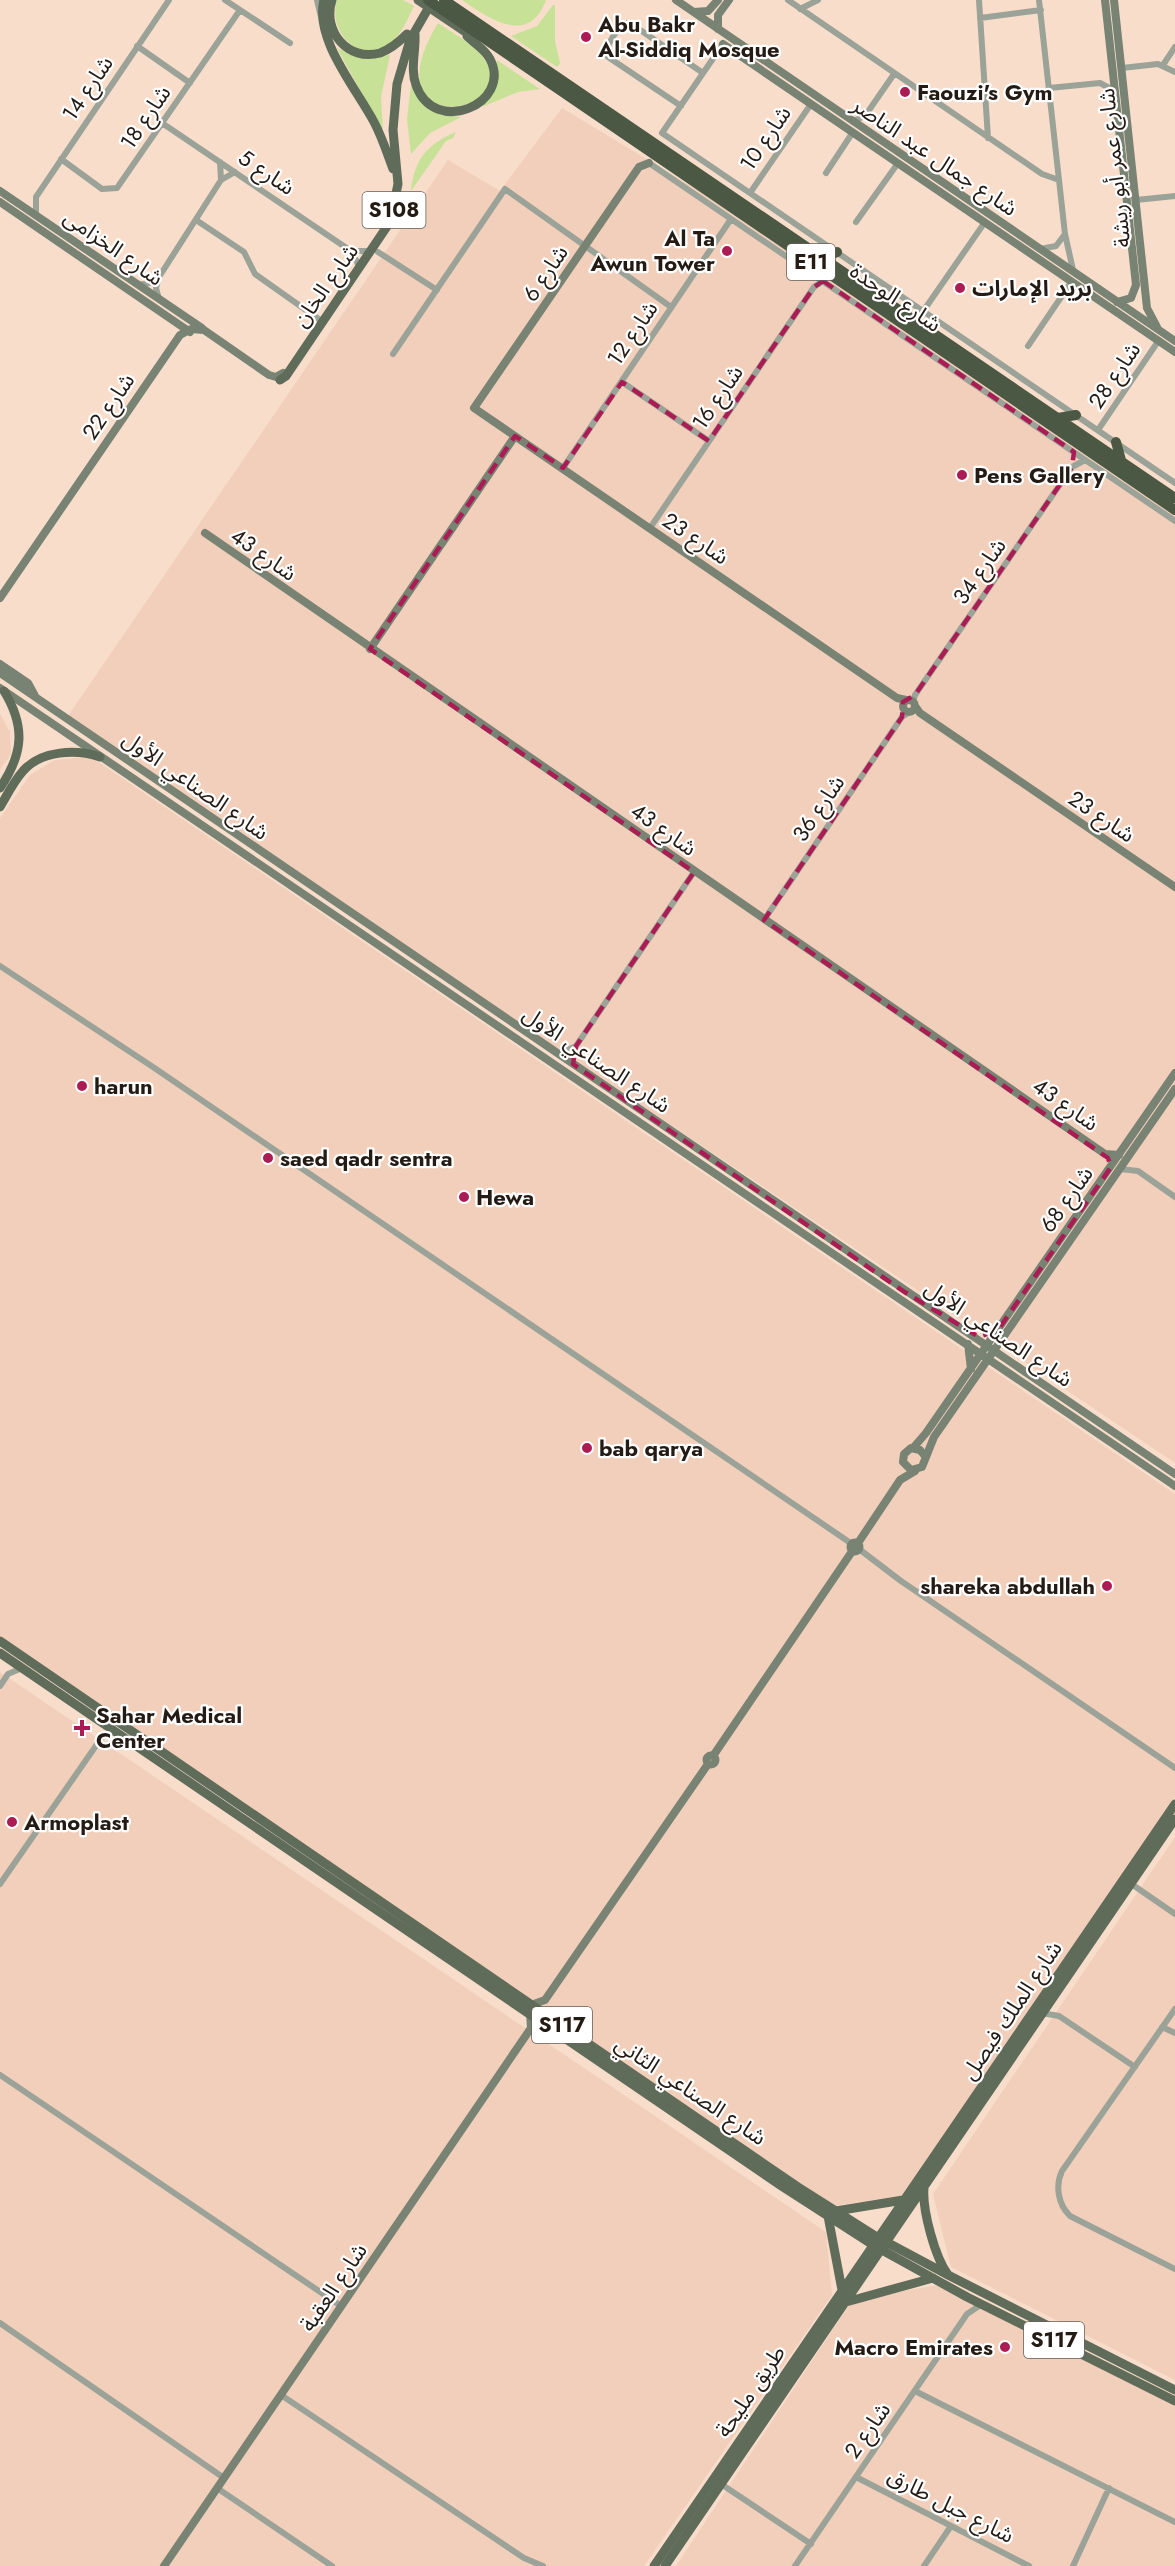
<svg xmlns="http://www.w3.org/2000/svg" width="1175" height="2566" font-family="Jost,'Noto Sans Arabic',sans-serif">
  <style>
    .built { fill: #f1cfba }
    .green { fill: #c7e197 }
    .lines { fill: none; stroke-linecap: round; stroke-linejoin: round }
    .street { stroke: #9ba297; stroke-width: 6 }
    .secondary { stroke: #788373; stroke-width: 8 }
    .primary { stroke: #606c5a; stroke-width: 9 }
    .highway { stroke: #4b5944; stroke-width: 10 }
    .marked { fill: none; stroke: #ab1b54; stroke-width: 4.5; stroke-dasharray: 12 8; stroke-linejoin: round }
    .poi-dot { fill: #ab1b54; stroke: #fff; stroke-width: 2 }
    .labels { text-anchor: middle; stroke-width: 4.5; stroke-linejoin: round; paint-order: stroke }
    .shield { fill: #fff; stroke: #665f5b; stroke-width: 1.5 }
    .shield-label { font-size: 21px; font-weight: bold; fill: #241b15 }
    .poi-label { font-size: 22px; font-weight: bold; fill: #241b15; stroke: #fff; text-anchor: start }
    .street-label { font-size: 22px; fill: #241b15; stroke: #fff }
  </style>
  <rect width="100%" height="100%" fill="#f8ddcb"/>
  <!-- built -->
  <path class="built" d="M562,108L696,189L1175,515V1463L66,719L448,160L500,191Z
    M0,714L10,732L11,754L0,770Z
    M85,757L97,761L1175,1494V1797L904,2195L834,2206L0,1638V818L30,775L55,760Z
    M0,1672L826,2232L832,2295L644,2566H0Z
    M1175,1837V2380L951,2267L933,2194Z
    M939,2285L1175,2404V2566H676L849,2305L880,2295Z"/>
  <!-- green -->
  <path class="green" d="M337,0H403L414,6C408,18 402,34 391,42C361,67 327,33 337,0Z
    M462,0H546C529,47 488,18 462,0Z
    M553,5H555V41L560,63L557,67L511,36L537,26Z
    M438,23C452,33 475,44 485,60C521,118 368,138 438,23Z
    M337,48C363,60 361,59 390,55L381,97L383,132Z
    M497,60L540,89L518,92L482,107L496,86Z
    M411,85C423,108 436,114 461,117L430,133L411,154L407,119Z
    M456,132L453,138L446,141L411,191C414,160 427,144 456,132Z"/>
  <g class="lines">
    <!-- street -->
    <path class="street" d="M225,0L290,43
      M317,0L321,17
      M788,0L1042,174L1059,180
      M979,0L988,138
      M1039,0L1065,234L1073,270
      M800,9L818,0
      M980,18L1041,10
      M723,44L662,133L1175,483
      M137,46L190,83
      M1163,65L1175,47
      M1122,68L1158,64L1175,72
      M1049,88L1100,83L1115,91
      M681,106L608,57C604,46 617,28 627,23L633,25L703,73
      M853,121L865,116L894,74
      M162,123L351,251L358,264
      M61,159L102,189L117,188L240,10
      M220,162L221,180
      M649,163L1175,521
      M826,173L853,132
      M750,193L811,104
      M1136,200L1175,196
      M36,215V197L169,0
      M196,220L244,252L255,274L320,320
      M856,222L898,163
      M1040,249L1056,246L1065,234
      M351,251H366
      M378,252L437,290
      M138,285L150,283L158,278
      M159,299L156,288L159,277L221,180L235,172
      M924,310L985,222
      M1028,346L1072,281
      M393,354L505,189L671,307
      M622,382L709,441
      M1098,430L1159,340
      M563,468L731,219
      M650,528L814,287L823,281
      M913,702L915,695L1072,467L1085,460
      M764,920L902,717L909,712
      M0,966L153,1067L852,1544
      M559,1054L576,1046L694,872
      M1120,1169L1138,1171L1175,1197
      M859,1549L901,1581L1175,1768
      M0,1686L8,1674L22,1668
      M1130,1883L1175,1914
      M0,1884L102,1737L115,1731
      M1175,2009L1062,2171C1055,2186 1058,2204 1070,2216L1175,2269
      M1042,2013L1059,2016L1135,2067
      M1162,2027L1175,2033
      M0,2075L341,2306
      M0,2323L224,2478
      M915,2391L1175,2522
      M281,2395L524,2558L543,2566
      M856,2477L1029,2566
      M721,2484L811,2544
      M217,2488L332,2566
      M795,2566L967,2314L982,2304
      M924,2566L951,2526
      M1073,2566L1109,2488"/>
    <!-- secondary -->
    <path class="secondary" d="M676,0L1175,341
      M1105,0L1136,285L1131,298L1117,302
      M1114,0L1147,308L1157,327
      M694,12L708,11L718,0
      M718,29V15L729,0
      M723,44L1175,352
      M649,163L639,167L474,408L897,698L906,700
      M0,191L202,328
      M0,202L190,332
      M205,533L1105,1154L1119,1155
      M0,598L180,335L191,329L204,330L269,375L276,377L283,373
      M370,649L515,436
      M0,664L28,683L35,696
      M0,673L1175,1474
      M0,688L1175,1486
      M903 706a6 6 0 1 1 12 0a6 6 0 1 1-12 0Z
      M915,706L920,713L1175,887
      M968,1344L971,1369
      M913,1448L926,1433L1175,1073
      M925,1456L920,1450L911,1448L904,1454L903,1462L911,1470L922,1467L934,1437L1175,1089
      M850.5 1547a4.5 4.5 0 1 1 9 0a4.5 4.5 0 1 1-9 0Z
      M858,1543L900,1480L915,1471
      M706.5 1760a4.5 4.5 0 1 1 9 0a4.5 4.5 0 1 1-9 0Z
      M713,1756L853,1550
      M531,2005L545,2000L708,1764
      M164,2566L531,2028L530,2013"/>
    <!-- primary -->
    <path class="primary" d="M324,0C314,39 356,88 374,122C382,137 387,153 393,169
      M332,0C322,31 348,62 380,53C391,49 399,42 407,34
      M418,0L473,37
      M415,34C416,51 410,69 416,85C434,137 513,104 490,59C485,49 475,44 467,36
      M280,380L286,376L390,222L398,184L393,130L397,84L410,40L433,0
      M0,788C23,754 26,727 4,691
      M0,807C7,795 14,781 23,771C41,750 77,749 100,757
      M0,1641L798,2187L877,2237L950,2276L1175,2390
      M0,1653L783,2187L873,2245L967,2297L1175,2401
      M924,2188C922,2210 935,2257 948,2275
      M836,2211L903,2200
      M828,2216L842,2290
      M846,2302L933,2278
      M654,2566L1175,1804
      M665,2566L1175,1819"/>
    <!-- highway -->
    <path class="highway" d="M428,0L1175,510
      M444,0L1175,498
      M824,258L837,252
      M1058,418L1076,415
      M1116,442L1121,460"/>
  </g>
  <!-- marked area -->
  <path class="marked" d="M823,281L1074,452L1072,467L915,695L903,702L902,717L764,920L1108,1158L1111,1167L998,1330L979,1337L903,1291L573,1064L576,1046L694,872L370,649L515,436L563,468L622,382L709,441L814,287Z"/>
  <!-- markers -->
  <g class="poi-dot">
    <circle cx="586" cy="37" r="6"/>
    <circle cx="905" cy="92" r="6"/>
    <circle cx="727" cy="251" r="6"/>
    <circle cx="960" cy="288" r="6"/>
    <circle cx="962" cy="475" r="6"/>
    <circle cx="82" cy="1086" r="6"/>
    <circle cx="268" cy="1158" r="6"/>
    <circle cx="464" cy="1197" r="6"/>
    <circle cx="587" cy="1448" r="6"/>
    <circle cx="1107" cy="1586" r="6"/>
    <path d="M79 1719h6v6h6v6h-6v6h-6v-6h-6v-6h6z"/>
    <circle cx="12" cy="1822" r="6"/>
    <circle cx="1005" cy="2347" r="6"/>
  </g>
  <g class="labels">
    <!-- shield labels -->
    <g class="shield">
      <rect x="362.5" y="192" width="63" height="36" rx="4.5"/>
      <rect x="787" y="244" width="48" height="36" rx="4.5"/>
      <rect x="532" y="2007" width="60" height="36" rx="4.5"/>
      <rect x="1024" y="2322" width="60" height="36" rx="4.5"/>
    </g>
    <g class="shield-label">
      <text x="394" y="217">S108</text>
      <text x="811" y="269">E11</text>
      <text x="562" y="2032">S117</text>
      <text x="1054" y="2347">S117</text>
    </g>
    <!-- poi labels -->
    <g class="poi-label">
      <text x="598" y="32">Abu Bakr<tspan x="598" dy="25">Al-Siddiq Mosque</tspan></text>
      <text x="917" y="100">Faouzi's Gym</text>
      <text x="715" y="246" text-anchor="end">Al Ta<tspan x="715" dy="25">Awun Tower</tspan></text>
      <text x="972" y="296">بريد الإمارات</text>
      <text x="974" y="483">Pens Gallery</text>
      <text x="94" y="1094">harun</text>
      <text x="280" y="1166">saed qadr sentra</text>
      <text x="476" y="1205">Hewa</text>
      <text x="599" y="1456">bab qarya</text>
      <text x="1095" y="1594" text-anchor="end">shareka abdullah</text>
      <text x="96" y="1723">Sahar Medical<tspan x="96" dy="25">Center</tspan></text>
      <text x="24" y="1830">Armoplast</text>
      <text x="993" y="2355" text-anchor="end">Macro Emirates</text>
    </g>
    <!-- street labels -->
    <g class="street-label">
      <text transform="translate(87 88) rotate(-56)" y="8">شارع 14</text>
      <text transform="translate(145 117) rotate(-56)" y="8">شارع 18</text>
      <text transform="translate(765 138) rotate(-56)" y="8">شارع 10</text>
      <text transform="translate(935 156) rotate(34)" y="8">شارع جمال عبد الناصر</text>
      <text transform="translate(1114 168) rotate(-96)" y="8">شارع عمر أبو ريشة</text>
      <text transform="translate(267 172) rotate(34)" y="8">شارع 5</text>
      <text transform="translate(114 247) rotate(35)" y="8">شارع الخزامى</text>
      <text transform="translate(545 273) rotate(-56)" y="8">شارع 6</text>
      <text transform="translate(325 285) rotate(-55)" y="8">شارع الخان</text>
      <text transform="translate(896 297) rotate(34)" y="8">شارع الوحدة</text>
      <text transform="translate(632 333) rotate(-56)" y="8">شارع 12</text>
      <text transform="translate(1114 375) rotate(-56)" y="8">شارع 28</text>
      <text transform="translate(717 397) rotate(-56)" y="8">شارع 16</text>
      <text transform="translate(108 406) rotate(-56)" y="8">شارع 22</text>
      <text transform="translate(696 538) rotate(34)" y="8">شارع 23</text>
      <text transform="translate(264 554) rotate(35)" y="8">شارع 43</text>
      <text transform="translate(979 571) rotate(-55)" y="8">شارع 34</text>
      <text transform="translate(196 785) rotate(35)" y="8">شارع الصناعي الأول</text>
      <text transform="translate(818 808) rotate(-56)" y="8">شارع 36</text>
      <text transform="translate(1102 816) rotate(34)" y="8">شارع 23</text>
      <text transform="translate(664 829) rotate(35)" y="8">شارع 43</text>
      <text transform="translate(597 1059) rotate(34)" y="8">شارع الصناعي الأول</text>
      <text transform="translate(1066 1104) rotate(35)" y="8">شارع 43</text>
      <text transform="translate(1066 1199) rotate(-55)" y="8">شارع 68</text>
      <text transform="translate(999 1333) rotate(34)" y="8">شارع الصناعي الأول</text>
      <text transform="translate(1011 2010) rotate(-56)" y="8">شارع الملك فيصل</text>
      <text transform="translate(691 2090) rotate(34)" y="8">شارع الصناعي الثاني</text>
      <text transform="translate(333 2287) rotate(-56)" y="8">شارع العقبة</text>
      <text transform="translate(750 2391) rotate(-56)" y="8">طريق مليحة</text>
      <text transform="translate(867 2430) rotate(-55)" y="8">شارع 2</text>
      <text transform="translate(951 2505) rotate(27)" y="8">شارع جبل طارق</text>
    </g>
  </g>
</svg>
